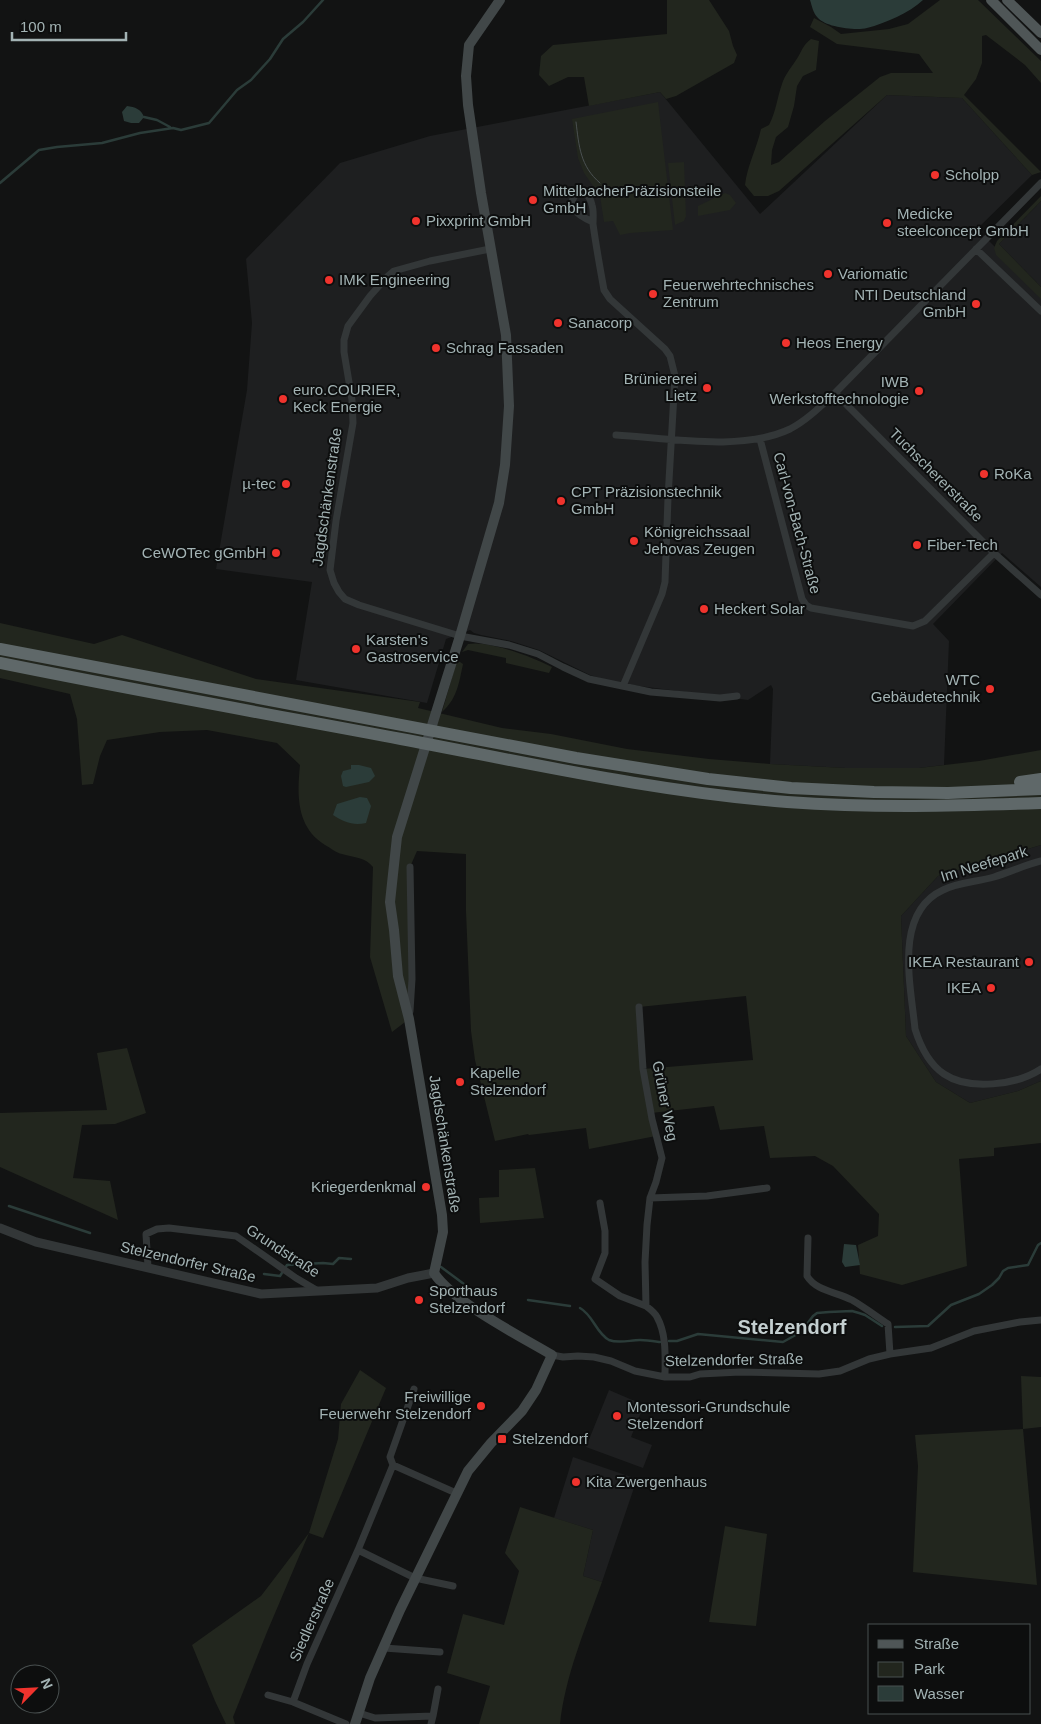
<svg xmlns="http://www.w3.org/2000/svg" width="1041" height="1724" font-family="Arial,sans-serif">
  <style>
    .built { fill: #1e1f20 }
    .green { fill: #22261e; fill-rule: evenodd }
    .water { fill: #2b3c39 }
    .lines { fill: none; stroke-linecap: round; stroke-linejoin: round }
    .stream { stroke: #2b3c39; stroke-width: 2.5 }
    .minor { stroke: #333738; stroke-width: 7 }
    .tertiary { stroke: #333738; stroke-width: 9 }
    .secondary { stroke: #414748; stroke-width: 10 }
    .primary { stroke: #4f5657; stroke-width: 10 }
    .motorway { stroke: #5f6869; stroke-width: 12 }
    .tram { stroke: #4a5051; stroke-width: 1 }
    .poi-dot { fill: #f0332d; stroke: #0d0e0e; stroke-width: 2 }
    .labels { text-anchor: middle; stroke-width: 4; stroke-linejoin: round; paint-order: stroke }
    .poi-label { font-size: 15px; fill: #a3b3b4; stroke: #0d0e0e; text-anchor: start }
    .street-label { font-size: 15px; fill: #a3b3b4; stroke: #0d0e0e }
    .district-label { font-size: 20px; font-weight: bold; fill: #c4cfd0; stroke: #0d0e0e }
  </style>
  <rect width="100%" height="100%" fill="#121313"/>
  <!-- built -->
  <path class="built" d="M660,92L760,214L887,95L962,98L1032,175L977,229L1041,293V587L1002,553L933,624L949,641L944,765L919,768H845L770,764L773,689L771,685L748,700L639,686L606,680L590,675L539,650L511,641L481,635L474,633L470,630L446,639L427,703L296,680L312,582L216,569L247,390L252,323L246,259L340,163L430,136Z
    M1041,201V287L999,244Z
    M1041,845V1081L1018,1091L970,1103L936,1082L906,1036L901,916L938,876Z
    M609,1390L644,1405L631,1437L652,1445L643,1468L586,1447Z
    M573,1457L637,1479L602,1582L583,1576L593,1530L554,1518Z"/>
  <!-- green -->
  <path class="green" d="M667,0H709L729,31L733,46L737,55L734,63L676,96L666,99L660,92L589,106L584,77H568L549,86L539,75L541,56L553,45L667,34Z
    M940,0H978L1041,61V83L1025,65L986,35L982,36V63L976,79L964,95L1041,172L1032,175L962,98L887,95L779,191L768,196H754L745,185C747,166 757,148 761,129L769,125C776,112 777,98 782,84C785,74 792,67 798,57C802,50 804,44 811,39L819,41L816,70L803,76L797,86L794,106L788,127L776,137L772,150L771,165L779,162L825,121L880,77L891,73H933L919,54L837,44L810,27L814,18L831,27L841,34L889,29L908,24Z
    M658,102L673,230L630,233L620,235L613,221L604,222L600,196L584,173L578,158L572,119Z
    M684,162L686,216L684,221L675,225L668,163Z
    M725,193L730,195L736,203L730,210L698,216V206Z
    M1041,196V201L999,244L1041,287V299L996,255L994,248L997,241Z
    M0,623L94,644L122,635L256,679L420,702L418,708L502,728L551,734L627,749L709,759L770,764L845,768H919L979,761L1041,750V845L938,876L901,916L906,1036L936,1082L970,1103L1018,1091L1041,1081V1143L994,1148V1156L959,1159L967,1266L902,1285L860,1274L858,1245L878,1236L879,1214L833,1166L815,1156L770,1158L764,1126L720,1130L714,1106L651,1113L656,1136L589,1149L586,1128L529,1135L528,1134L495,1141L475,1060L471,1031L466,911V854L417,851L410,867L409,1019L392,1032L370,957L373,867C365,857 355,858 342,854C336,853 331,848 325,845C296,827 297,795 300,765L277,743L207,730L160,732L107,740L100,756L93,784L82,785L77,719L70,694L0,678ZM746,996L753,1060L643,1069L639,1007Z
    M468,644C489,640 532,657 552,667L549,673L506,663V658L468,650L462,652Z
    M457,660L463,664C459,683 457,699 442,712Z
    M127,1048L146,1113L115,1124L82,1125L73,1178L110,1181L118,1220L0,1167V1113L107,1110L97,1053Z
    M535,1168L544,1218L480,1223L479,1198L499,1197V1170Z
    M360,1370L386,1388L323,1538L309,1533L267,1632L233,1717L235,1724H226L215,1701L192,1645L261,1596L309,1533L338,1439L341,1404Z
    M1021,1376L1041,1377V1427L1023,1429L1037,1585L913,1572L918,1466L915,1435L1023,1429Z
    M520,1507L593,1530L583,1576L602,1582C586,1627 565,1676 560,1724H479L490,1686L447,1673L463,1614L504,1625L519,1571L505,1553Z
    M725,1526L767,1534L756,1626L709,1622Z"/>
  <!-- water -->
  <path class="water" d="M810,0H923C909,13 886,23 867,28C855,31 826,27 818,18C813,13 812,6 810,0Z
    M127,106C135,107 141,109 144,117L139,123H131L124,121L122,112Z
    M351,765H359L371,768L375,776L369,782L346,787L343,786L341,776L343,771L351,769Z
    M360,797L367,798L371,806L366,823C353,826 344,822 333,815L337,804Z
    M844,1244L856,1245L860,1265L845,1267L842,1262Z"/>
  <g class="lines">
    <!-- stream -->
    <path class="stream" d="M144,117L157,120L170,127
      M0,183L39,150L57,147L102,143L140,133L173,128L181,130L209,123L237,90L251,80L270,59L283,39L303,22L323,0
      M9,1206L90,1233
      M441,1267L472,1290H489
      M264,1274L280,1276L287,1265L323,1263L333,1264L339,1258L351,1259
      M528,1300L570,1306
      M580,1308C593,1315 596,1333 609,1340C619,1344 630,1340 640,1340C647,1340 653,1341 660,1342
      M895,1327L928,1326L951,1305L979,1294L992,1285L999,1278L1003,1271L1008,1268L1028,1265L1038,1245L1041,1243
      M669,1341H677L698,1334L783,1342L801,1332L813,1316L817,1313L829,1312L852,1311L859,1313L865,1315L882,1326"/>
    <!-- minor -->
    <path class="minor" d="M593,222C586,219 578,215 574,209C566,195 587,183 592,205C594,211 593,218 593,224C596,246 600,268 604,290L610,299L665,349L670,356L675,376L668,498L665,582L662,594L623,686
      M490,249L430,261L394,271L387,277L370,296L348,326L344,340V352L352,400L353,423L336,521L330,570L334,583L339,592L345,599L359,605L460,636L509,645L538,654L563,667L589,679L651,692L720,698L737,696
      M976,249L1041,311
      M835,393L994,553L1041,595
      M616,435C668,438 741,452 790,429C807,420 821,406 835,393L1041,183
      M760,439L802,599L806,605L811,608L913,626L925,621L994,553
      M1041,861C1025,865 1010,872 994,877C977,882 959,882 943,890C893,913 911,986 915,1029C920,1045 929,1064 944,1074C969,1091 1017,1085 1041,1069
      M639,1007L643,1069L652,1119L662,1158L656,1182L650,1198L647,1225L645,1262L646,1306C650,1309 655,1313 657,1317C667,1335 665,1358 665,1377
      M410,1011L412,979L410,867
      M650,1198L707,1196L767,1188
      M600,1203L605,1231V1253L595,1279L620,1296L646,1306
      M808,1238L807,1276C816,1291 837,1292 852,1300C864,1307 876,1316 888,1324L890,1354
      M148,1267L146,1234L157,1229L169,1228L236,1236L296,1278L318,1291
      M552,1355L563,1357L578,1356L594,1357L611,1361L635,1371L665,1377H690L700,1374L740,1372L819,1374L840,1371L869,1359L890,1354L931,1348L974,1331L1020,1322L1041,1320
      M414,1389L390,1457L393,1465L456,1493
      M358,1550L415,1578L453,1586
      M384,1648L440,1652
      M268,1695L293,1702
      M359,1713L375,1718L433,1716L438,1689
      M346,1724L293,1702L307,1664L358,1550L393,1465
      M431,1724L433,1716"/>
    <!-- tertiary -->
    <path class="tertiary" d="M0,1228L36,1242L261,1294L377,1288L408,1278L434,1273"/>
    <!-- secondary -->
    <path class="secondary" d="M355,1724L370,1678L400,1610L468,1471L491,1443L522,1411L536,1390L552,1355C520,1336 453,1302 434,1273L443,1232L442,1215L409,1019L398,976L394,930L390,902L397,837L460,636L499,503L505,465L509,406L506,335L481,193L468,105L466,76L469,45L500,0"/>
    <!-- primary -->
    <path class="primary" d="M991,0L1041,50
      M1007,0L1041,33"/>
    <!-- motorway -->
    <path class="motorway" d="M0,649L576,758L708,779L791,788L874,792L948,793L1041,789
      M0,663C133,690 267,714 401,739C529,763 657,792 787,802C872,808 956,806 1041,803
      M1020,782L1041,779"/>
    <!-- tram -->
    <path class="tram" d="M576,122C579,146 580,166 600,183"/>
  </g>
  <!-- markers -->
  <g class="poi-dot">
    <circle cx="935" cy="175" r="5"/>
    <circle cx="533" cy="200" r="5"/>
    <circle cx="416" cy="221" r="5"/>
    <circle cx="887" cy="223" r="5"/>
    <circle cx="828" cy="274" r="5"/>
    <circle cx="329" cy="280" r="5"/>
    <circle cx="653" cy="294" r="5"/>
    <circle cx="976" cy="304" r="5"/>
    <circle cx="558" cy="323" r="5"/>
    <circle cx="786" cy="343" r="5"/>
    <circle cx="436" cy="348" r="5"/>
    <circle cx="707" cy="388" r="5"/>
    <circle cx="919" cy="391" r="5"/>
    <circle cx="283" cy="399" r="5"/>
    <circle cx="984" cy="474" r="5"/>
    <circle cx="286" cy="484" r="5"/>
    <circle cx="561" cy="501" r="5"/>
    <circle cx="634" cy="541" r="5"/>
    <circle cx="917" cy="545" r="5"/>
    <circle cx="276" cy="553" r="5"/>
    <circle cx="704" cy="609" r="5"/>
    <circle cx="356" cy="649" r="5"/>
    <circle cx="990" cy="689" r="5"/>
    <circle cx="1029" cy="962" r="5"/>
    <circle cx="991" cy="988" r="5"/>
    <circle cx="460" cy="1082" r="5"/>
    <circle cx="426" cy="1187" r="5"/>
    <circle cx="419" cy="1300" r="5"/>
    <circle cx="481" cy="1406" r="5"/>
    <circle cx="617" cy="1416" r="5"/>
    <rect x="497" y="1434" width="10" height="10" rx="2.5"/>
    <circle cx="576" cy="1482" r="5"/>
  </g>
  <g class="labels">
    <!-- poi labels -->
    <g class="poi-label">
      <text x="945" y="180">Scholpp</text>
      <text x="543" y="196">MittelbacherPräzisionsteile<tspan x="543" dy="17">GmbH</tspan></text>
      <text x="897" y="219">Medicke<tspan x="897" dy="17">steelconcept GmbH</tspan></text>
      <text x="426" y="226">Pixxprint GmbH</text>
      <text x="838" y="279">Variomatic</text>
      <text x="339" y="285">IMK Engineering</text>
      <text x="663" y="290">Feuerwehrtechnisches<tspan x="663" dy="17">Zentrum</tspan></text>
      <text x="966" y="300" text-anchor="end">NTI Deutschland<tspan x="966" dy="17">GmbH</tspan></text>
      <text x="568" y="328">Sanacorp</text>
      <text x="796" y="348">Heos Energy</text>
      <text x="446" y="353">Schrag Fassaden</text>
      <text x="697" y="384" text-anchor="end">Brüniererei<tspan x="697" dy="17">Lietz</tspan></text>
      <text x="909" y="387" text-anchor="end">IWB<tspan x="909" dy="17">Werkstofftechnologie</tspan></text>
      <text x="293" y="395">euro.COURIER,<tspan x="293" dy="17">Keck Energie</tspan></text>
      <text x="994" y="479">RoKa</text>
      <text x="276" y="489" text-anchor="end">µ-tec</text>
      <text x="571" y="497">CPT Präzisionstechnik<tspan x="571" dy="17">GmbH</tspan></text>
      <text x="644" y="537">Königreichssaal<tspan x="644" dy="17">Jehovas Zeugen</tspan></text>
      <text x="927" y="550">Fiber-Tech</text>
      <text x="266" y="558" text-anchor="end">CeWOTec gGmbH</text>
      <text x="714" y="614">Heckert Solar</text>
      <text x="366" y="645">Karsten's<tspan x="366" dy="17">Gastroservice</tspan></text>
      <text x="980" y="685" text-anchor="end">WTC<tspan x="980" dy="17">Gebäudetechnik</tspan></text>
      <text x="1019" y="967" text-anchor="end">IKEA Restaurant</text>
      <text x="981" y="993" text-anchor="end">IKEA</text>
      <text x="470" y="1078">Kapelle<tspan x="470" dy="17">Stelzendorf</tspan></text>
      <text x="416" y="1192" text-anchor="end">Kriegerdenkmal</text>
      <text x="429" y="1296">Sporthaus<tspan x="429" dy="17">Stelzendorf</tspan></text>
      <text x="471" y="1402" text-anchor="end">Freiwillige<tspan x="471" dy="17">Feuerwehr Stelzendorf</tspan></text>
      <text x="627" y="1412">Montessori-Grundschule<tspan x="627" dy="17">Stelzendorf</tspan></text>
      <text x="512" y="1444">Stelzendorf</text>
      <text x="586" y="1487">Kita Zwergenhaus</text>
    </g>
    <!-- street labels -->
    <g class="street-label">
      <text transform="translate(936 475) rotate(45)" y="5">Tuchschererstraße</text>
      <text transform="translate(327 497) rotate(-82)" y="5">Jagdschänkenstraße</text>
      <text transform="translate(797 523) rotate(75)" y="5">Carl-von-Bach-Straße</text>
      <text transform="translate(984 864) rotate(-17)" y="5">Im Neefepark</text>
      <text transform="translate(665 1101) rotate(79)" y="5">Grüner Weg</text>
      <text transform="translate(445 1144) rotate(81)" y="5">Jagdschänkenstraße</text>
      <text transform="translate(283 1251) rotate(33)" y="5">Grundstraße</text>
      <text transform="translate(188 1262) rotate(13)" y="5">Stelzendorfer Straße</text>
      <text transform="translate(734 1360) rotate(-1)" y="5">Stelzendorfer Straße</text>
      <text transform="translate(312 1620) rotate(-66)" y="5">Siedlerstraße</text>
    </g>
    <!-- district labels -->
    <g class="district-label">
      <text x="792" y="1334">Stelzendorf</text>
    </g>
  </g>
  <!-- legend -->
  <rect x="868" y="1624" width="162" height="90" fill="#0d0e0e" stroke="#495050"/>
  <rect x="878" y="1640" width="25" height="8" fill="#4f5657" stroke="#495050"/>
  <text x="914" y="1649" font-size="15" fill="#a3b3b4">Straße</text>
  <rect x="878" y="1662" width="25" height="15" fill="#22261e" stroke="#495050"/>
  <text x="914" y="1674" font-size="15" fill="#a3b3b4">Park</text>
  <rect x="878" y="1686" width="25" height="15" fill="#2b3c39" stroke="#495050"/>
  <text x="914" y="1699" font-size="15" fill="#a3b3b4">Wasser</text>
  <!-- north arrow -->
  <g transform="translate(35 1689) rotate(66)"><circle r="24" fill="#0d0e0e" stroke="#495050"/>
  <path d="M0-4L9 19L0 12L-9 19Z" fill="#f0332d"/>
  <text y="-8" font-size="14" font-weight="bold" text-anchor="middle" fill="#a3b3b4">N</text>
  </g>
  <!-- scale -->
  <path d="M12 32v8h114v-8" fill="none" stroke="#a3b3b4" stroke-width="2.5"/>
  <text x="20" y="32" font-size="15" fill="#a3b3b4" stroke="#0d0e0e" stroke-width="4" paint-order="stroke">100 m</text>
</svg>
